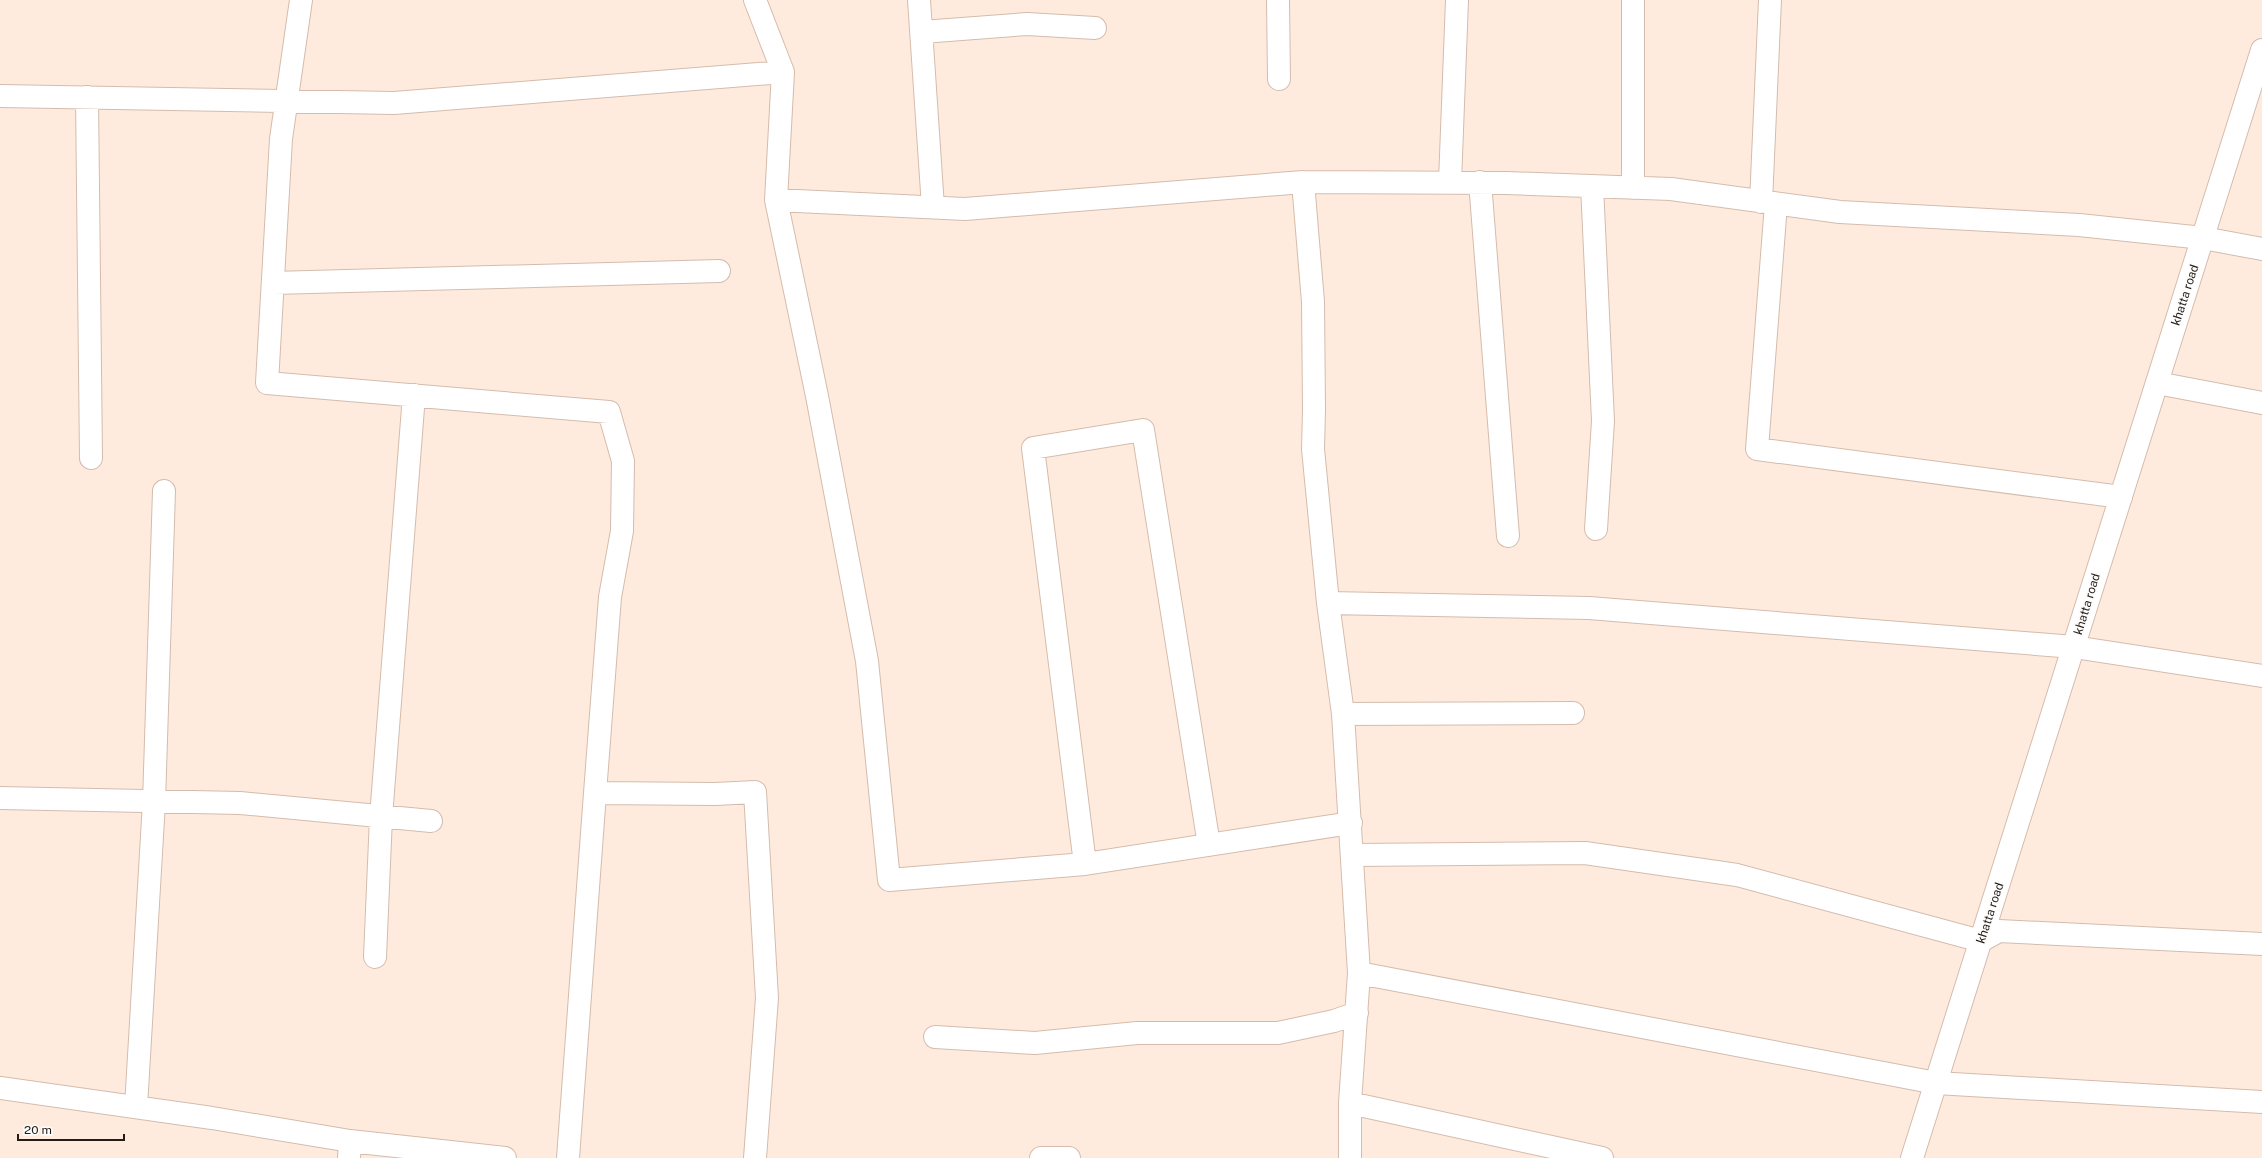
<svg xmlns="http://www.w3.org/2000/svg" width="2262" height="1158" font-family="'Public Sans',sans-serif">
  <style>
    .lines { fill: none; stroke-linecap: round; stroke-linejoin: round }
    .minor-casing { stroke: #d4bcad; stroke-width: 24 }
    .tertiary-casing { stroke: #d4bcad; stroke-width: 24 }
    .minor { stroke: #fff; stroke-width: 22 }
    .tertiary { stroke: #fff; stroke-width: 22 }
    .labels { text-anchor: middle; stroke-width: 3.5; stroke-linejoin: round; paint-order: stroke }
    .street-label { font-size: 12px; fill: #241c16; stroke: #fcfcfc }
  </style>
  <rect width="100%" height="100%" fill="#ffebde"/>
  <g class="lines">
    <defs>
      <path id="minor" d="M301,0L281,139L267,383L609,412L623,461L622,531L610,597L595,793
        M919,0L933,207
        M1278,0L1279,79
        M1633,0V188
        M922,32L1027,24L1095,28
        M0,96L394,103L783,72L755,0
        M87,97L91,458
        M1450,182L1457,0
        M1480,182L1508,536
        M1592,186L1603,421L1596,529
        M776,200L783,72
        M1761,202L1770,0
        M1776,204L1757,449L2121,497
        M273,283L719,271
        M2157,383L2262,403
        M1328,603L1589,608L2074,647L2262,676
        M1343,714L1573,713
        M0,798L240,803L431,821
        M1209,845L1143,430L1033,448L1085,864L1351,823
        M1353,855L1585,853L1737,875L1981,941L1999,931L2262,944
        M1085,864L889,880L867,661L817,396L776,200L965,209L1303,182
        M375,957L381,817L414,395
        M1359,973L1343,714L1328,603L1313,449L1314,410L1313,302L1303,182L1507,183L1671,189L1840,212L2079,225L2203,238L2262,249
        M935,1037L1035,1043L1137,1033H1278L1334,1021L1357,1013
        M0,1088L212,1118L350,1141L349,1158
        M1350,1103L1359,973L1936,1083L2262,1102
        M136,1107L154,802L164,491
        M350,1141L505,1158
        M568,1158L595,793L715,794L755,792L767,998L755,1158
        M1041,1158H1069
        M1350,1158V1103L1602,1158"/>
      <path id="tertiary" d="M1912,1158L2262,50"/>
    </defs>
    <!-- minor casing -->
    <use href="#minor" class="minor-casing"/>
    <!-- tertiary casing -->
    <use href="#tertiary" class="tertiary-casing"/>
    <!-- minor -->
    <use href="#minor" class="minor"/>
    <!-- tertiary -->
    <use href="#tertiary" class="tertiary"/>
  </g>
  <g class="labels">
    <!-- street labels -->
    <g class="street-label">
      <text transform="translate(2185 295) rotate(-72)" y="4">khatta road</text>
      <text transform="translate(2087 604) rotate(-73)" y="4">khatta road</text>
      <text transform="translate(1990 913) rotate(-72)" y="4">khatta road</text>
    </g>
  </g>
  <!-- scale -->
  <path d="M18 1134v6h106v-6" fill="none" stroke="#241c16" stroke-width="2"/>
  <text x="24" y="1134" font-size="12" fill="#241c16" stroke="#fcfcfc" stroke-width="3" paint-order="stroke">20 m</text>
</svg>
